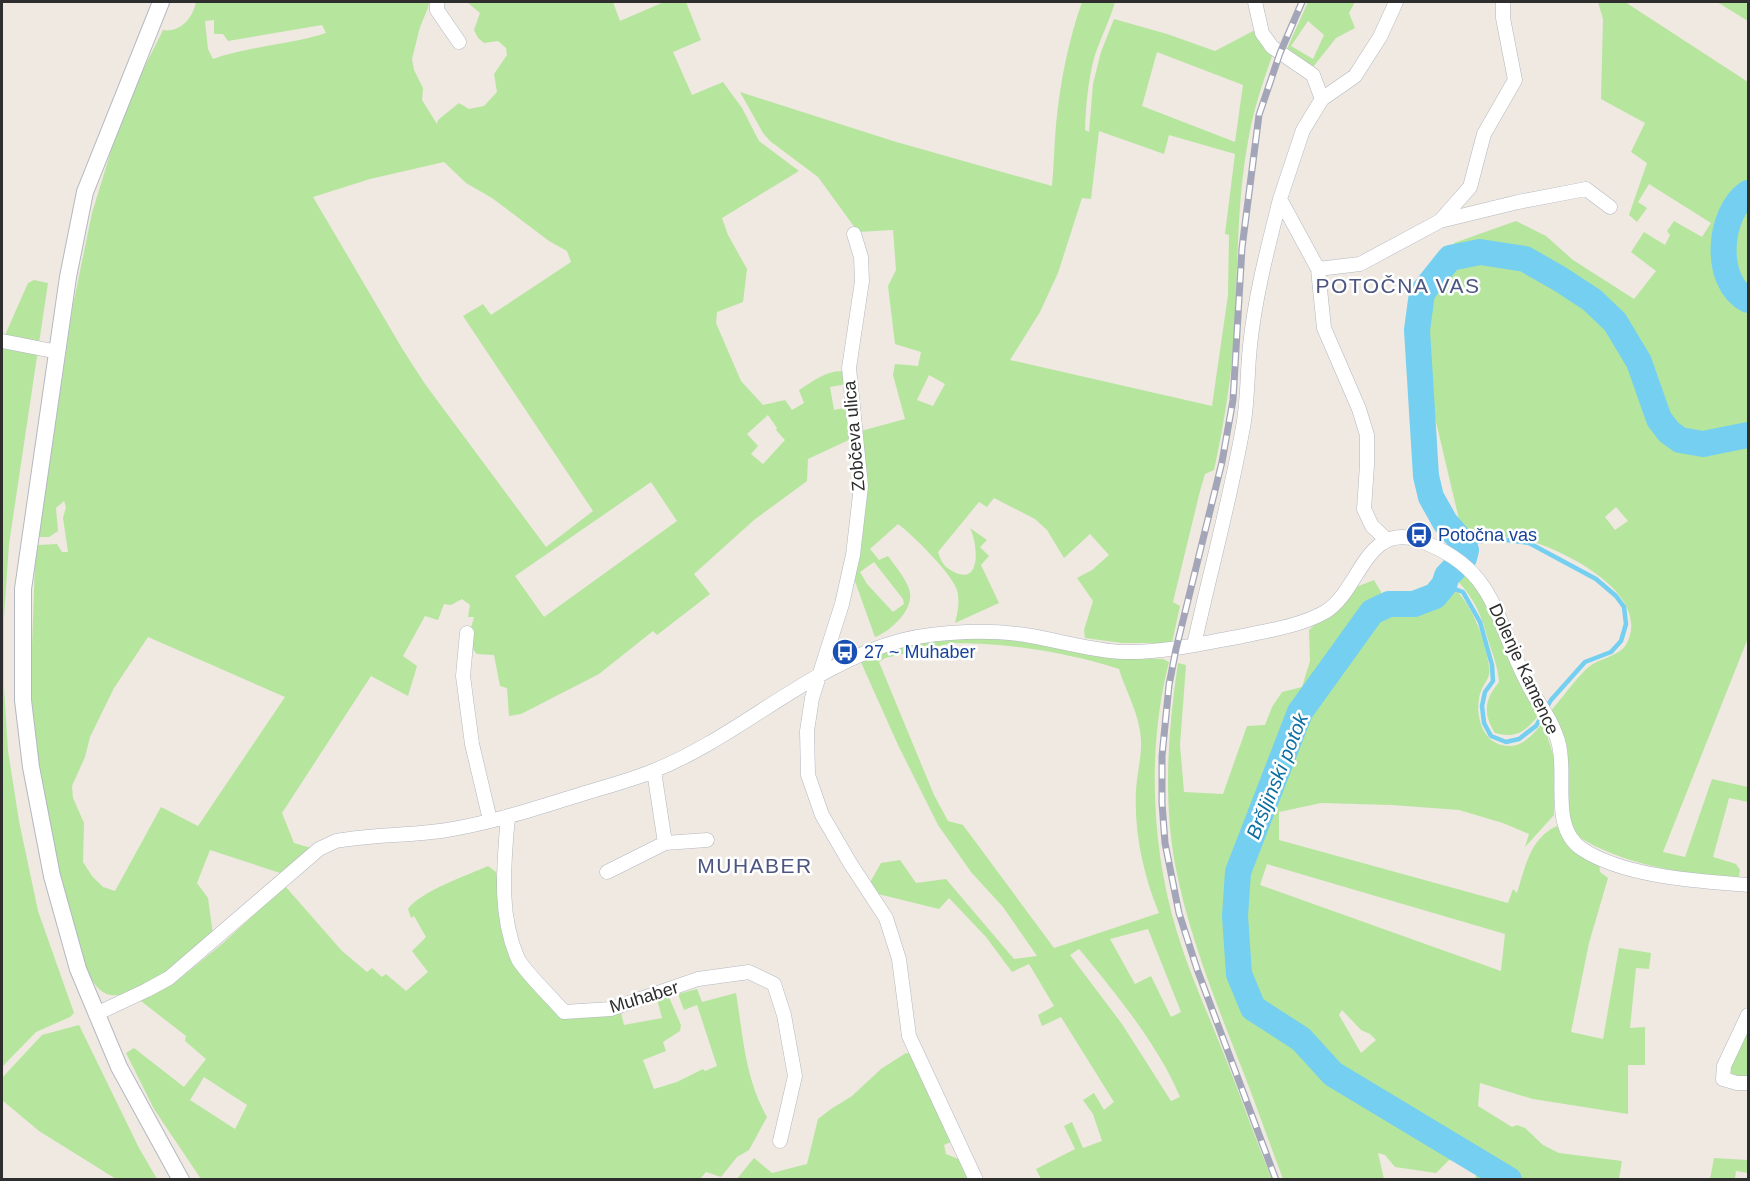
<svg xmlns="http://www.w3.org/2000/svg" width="1750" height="1181" font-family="Arial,sans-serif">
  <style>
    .green { fill: #b6e59e; fill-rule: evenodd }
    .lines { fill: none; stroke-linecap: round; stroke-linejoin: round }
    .stream { stroke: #75cff0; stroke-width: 4.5 }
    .river { stroke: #75cff0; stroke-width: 26 }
    .minor-casing { stroke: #b4b7c1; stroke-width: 15 }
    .tertiary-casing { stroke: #b4b7c1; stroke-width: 18 }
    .minor { stroke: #fff; stroke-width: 14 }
    .tertiary { stroke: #fff; stroke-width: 16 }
    .rail-casing { stroke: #a3a6b8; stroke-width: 7 }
    .rail { stroke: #fff; stroke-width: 4.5; stroke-dasharray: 14; stroke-linecap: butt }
    .labels { text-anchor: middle; stroke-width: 5; stroke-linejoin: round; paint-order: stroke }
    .street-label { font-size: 18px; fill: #2e2e2e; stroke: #fff }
    .transit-label { font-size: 18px; fill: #164399; stroke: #fff; text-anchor: start }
    .water-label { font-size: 20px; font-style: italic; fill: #0d6fa3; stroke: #fff }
    .quarter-label { font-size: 21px; letter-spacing: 1.5px; fill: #4d5680; stroke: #fff }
  </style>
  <rect width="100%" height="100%" fill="#efe9e1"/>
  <!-- green -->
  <path class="green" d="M196,2H429L428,8L420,27L412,59L414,70L423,88L422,100L437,124L438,120L459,103L469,109L484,106L497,92L494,74L507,55L506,48L498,41L484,43L478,38L474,30L480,13L467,2H613L620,21L664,2H686L701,40L673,52L692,95L723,82L742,108L759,141L799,171L722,218L728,235L747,269L743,302L717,312L716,323L741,381L763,405L785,400L792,410L804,403L799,390C813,381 827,370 844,371L847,384L830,387L834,410L849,407L853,438L808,459L807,481L754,520L694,574L710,594L657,635L653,631L599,674L521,714L509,716L507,688L500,686L494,655L477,654L467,643L474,617H468L470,605L462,599L451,605L444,604L438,620L425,616L403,656L417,666L408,696L371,676L282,813L294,843L311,848L280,873L210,850L197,883L208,898L213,935C191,953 141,999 111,995C99,993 94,983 88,974L58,869L39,776L30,701L35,563L38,545L57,544L62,552H68L63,518L66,507L64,501L56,508L58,531L49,537H39L73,305L92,213L118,128L136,84L163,30C180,33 193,18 196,2ZM214,20V34H223L228,41L322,25L326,33C289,45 249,46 213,59L208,49L205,21ZM444,162L466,183L492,198L549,241L567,251L571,262L491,315L483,304L463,316L593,511L546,547L425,384L403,350L313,197L370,179ZM768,415L777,428L776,430L785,440L763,464L751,454L758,446L747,434ZM651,482L677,521L544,617L515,576ZM148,637L285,697L198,826L161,807L115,891L103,887L92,876L83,862L84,823L73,798L72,786L85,757L90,737L114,688Z
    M1082,2H1115C1110,20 1101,37 1095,55C1088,79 1086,105 1085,130L1089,132L1093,84L1101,52L1114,19L1167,34L1215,51L1255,30L1273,53C1264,80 1254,107 1249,136C1237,198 1238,259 1235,322C1232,374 1225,419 1214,470L1205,474L1200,491L1173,602L1180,606L1172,643H1122L1085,638L1084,630L1093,601L1077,578L1092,570L1109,555L1090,534L1064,558L1047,530L1035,519L994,498L987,507L979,502L938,552C941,561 943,566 952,571C982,588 978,544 970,528L987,540L980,547L989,556L981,565L999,603L955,623C958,611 960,602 957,590C952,574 913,535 898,524L870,549L879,560L888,556C895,566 905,577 909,589C916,608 891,631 875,637L852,573L861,431L905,419L893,375L895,364L918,366L921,352L895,344L888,286L896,270L893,230L858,232L818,177L770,141L763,133L740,92L893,141L1052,186C1054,166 1054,146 1056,125C1060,83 1068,42 1082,2ZM1157,52L1243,85L1235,142L1142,106ZM1099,131L1164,154L1169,135L1235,154L1225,234L1229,235L1228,295L1212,406L1010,360L1040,312L1058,273L1082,198L1091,199ZM929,375L945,384L933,406L917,400ZM874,562L903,599L904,604L893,612L867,584L860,572Z
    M1308,2H1355L1349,13L1355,28L1336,38L1313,67L1286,51ZM1308,21L1324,35L1313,59L1291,46Z
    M1598,2H1625L1748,82V186L1737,191L1716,230V256L1723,278L1731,294L1748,308V430L1714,436H1682L1661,417L1635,344L1620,318L1594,294L1539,260L1515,250L1483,244L1457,250L1454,243L1516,221L1546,236L1573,260L1634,299L1656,271L1631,252L1644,232L1665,245L1670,235L1667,231L1674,221L1702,237L1711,223L1649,184L1638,202L1647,208L1637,222L1629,215L1647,163L1631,152L1645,123L1601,99L1603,19Z
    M1717,2H1744L1748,4V21Z
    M1748,199V294C1736,282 1726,264 1727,246L1745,201Z
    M1480,256C1496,259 1514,262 1529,269C1553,280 1598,310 1614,331C1624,345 1631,361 1637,376C1646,396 1653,427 1672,440C1694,455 1724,445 1748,442V638L1663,852L1685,857L1712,779L1748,787V802L1729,798L1713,857L1736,864L1740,870L1739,877C1687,874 1645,869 1597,847C1589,843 1576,837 1572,828C1563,805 1572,778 1567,755C1563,741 1556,726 1550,712C1561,700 1580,672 1593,664C1603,658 1621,655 1627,643C1652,593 1562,549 1524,539C1505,534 1488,539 1469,536C1464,536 1465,535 1462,532L1424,371V310L1427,293L1453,263ZM1616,507L1628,521L1615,530L1605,517Z
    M34,280L48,283L9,544L4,617V687L8,751L19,821L38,911L74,1013L70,1017L36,1032L2,1067V342L28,283Z
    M1462,567L1472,576L1540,714C1525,731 1518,739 1495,733C1483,714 1484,700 1499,682C1498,668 1494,658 1490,646C1481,616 1478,603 1456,579Z
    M1374,580L1381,592L1380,604L1392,614H1411L1439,605L1449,592L1456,590C1474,609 1485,640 1489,666C1491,678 1485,681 1481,691C1474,710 1480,740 1502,745C1520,750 1533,735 1543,722L1555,761L1554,815L1525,847L1529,834L1503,823L1459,810L1392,805L1321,803L1279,812V840L1508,903L1513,889L1517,893C1525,868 1530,838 1557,826L1564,839L1599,862L1600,872L1608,878L1589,943L1571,1032L1603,1039L1619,948L1651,953L1649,969L1636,968L1630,1028L1645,1027V1065H1628V1114L1533,1099L1480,1083L1478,1106L1512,1127L1517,1125L1525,1128L1543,1145L1559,1153L1622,1161L1619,1179H1476L1475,1164L1449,1160L1436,1173L1395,1167L1385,1155L1378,1153L1384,1179H1283C1267,1137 1252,1093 1235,1051C1211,990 1187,928 1175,864C1163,798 1168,730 1178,663L1186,665L1180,745L1184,792L1223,794L1247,726L1265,725L1272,707L1282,692L1302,687L1310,661L1309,630L1356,587ZM1267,864L1505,934L1501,971L1260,885ZM1342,1010L1361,1030L1370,1034L1376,1040L1361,1053L1339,1015Z
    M949,637L1017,638L1094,656L1163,659L1169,662C1147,748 1151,847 1177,932C1189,972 1206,1009 1221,1047C1239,1091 1254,1136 1272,1179H1041L1036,1169L1075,1149L1064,1126L1072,1122L1083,1148L1102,1141L1093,1114L1083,1100L1094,1093L1104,1110L1114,1102L1061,1017L1042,1026L1038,1015L1054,1006L1029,964L1012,972L986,937L949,898L939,909L878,894L868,886L881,863L900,860L916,883L946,879L1014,959L1037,956L1003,907L971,872L938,825L898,745L860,660L884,650ZM952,643C1008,643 1065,652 1119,669C1126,692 1140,715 1141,740C1142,754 1137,775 1136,790C1134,832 1143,874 1159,913L1054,948L963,825L948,821L934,795L879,662L885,658ZM1148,929L1181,1012L1171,1017L1151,976L1135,984L1110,939ZM1079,949C1114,991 1159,1046 1180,1097L1171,1101L1122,1024L1070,955Z
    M488,866L496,872L504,926L541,986L574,1011L618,1000L624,1025L662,1018L654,988L668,995L681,1025L680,1031L663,1042L666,1051L643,1060L654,1089L677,1082L703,1069L705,1071L717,1066L697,1005L684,1010L678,994L697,989L702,1002L736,993C743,1035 745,1079 767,1117L749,1150L737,1157L721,1177L706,1172L700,1179H201L154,1109L126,1053L134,1048L184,1087L206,1059L185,1041L186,1036L141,1001L178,980L222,944L285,886L342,951L367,972L372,968L382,977L386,974L406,991L428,972L412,951L426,937L414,916L411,918L408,909C419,892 468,875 488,866ZM204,1077L247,1105L235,1129L190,1100Z
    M1748,1024V1079L1735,1078L1727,1070Z
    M79,1025L139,1148L157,1179H116L39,1131L2,1100V1078L42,1035Z
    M906,1053L912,1054L953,1141L944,1145L946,1154L963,1161L972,1180H736L754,1158L772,1173L807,1164L818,1119L831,1109L852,1096L881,1069Z
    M1714,1158L1748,1160V1173L1736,1171L1735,1179H1710Z"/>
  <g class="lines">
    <!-- stream -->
    <path class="stream" d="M1444,585L1463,592L1480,622L1492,665L1493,681L1485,692L1482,706L1484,723L1491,736L1506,742L1519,739L1536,726L1551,700L1585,662L1611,652L1621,641L1626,624L1624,607L1616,596L1596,579L1529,543L1499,539L1463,543"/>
    <!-- river -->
    <path class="river" d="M1748,193C1718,214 1713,282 1748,300
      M1509,1180L1333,1074L1301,1039L1253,1008L1239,974L1235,916L1238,872L1300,712L1372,612L1389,604H1414L1435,596L1444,585L1447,576L1464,558L1466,550L1463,543L1445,522L1431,497L1426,476L1417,330L1422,293L1450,258L1480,252L1525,259L1560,279L1592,300L1615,322L1639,362L1659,419L1669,432L1680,440L1703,444L1748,435"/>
    <defs>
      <path id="minor" d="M437,2V10L459,42
        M1255,2L1262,33L1272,47L1313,75L1322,99L1303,130L1280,199L1318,269L1324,328L1359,409L1367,435V465L1364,509L1372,526L1386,539
        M1322,99L1355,76L1380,37L1396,2
        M1440,221L1518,202L1586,189L1610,207
        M854,234L861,257L862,281L849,368L861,486L853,555L842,604L812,698L807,731L808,775L822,815L850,863L886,918L899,959L909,1036L976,1180
        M1318,269L1360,264L1440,221L1470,187L1484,134L1515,80L1503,18V2
        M2,341L58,352
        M467,633L463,676L472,744L490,820
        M1194,645C1210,572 1230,501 1243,427C1248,401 1247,373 1250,346C1255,296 1268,247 1280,199
        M508,816C504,864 498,914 518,959C524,971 554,1000 564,1012L611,1009L698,979L749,972L774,984L784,1015L795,1076L780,1141
        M665,843L707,840
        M607,872L665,843L654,771
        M96,1014L147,990L169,978L319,849L336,841C372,834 410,836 447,830C492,823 536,808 579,795C604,787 629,781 653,771C741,736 810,664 903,640C940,631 993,629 1031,636C1061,641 1093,651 1124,652C1164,653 1203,643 1243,636C1270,630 1300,626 1325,612C1360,591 1365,522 1418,540C1498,568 1494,620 1528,684C1538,704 1554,722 1559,745C1567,777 1550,828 1582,849C1624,877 1699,881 1748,885
        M1748,1015L1724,1066L1723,1079L1737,1083H1748"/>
      <path id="tertiary" d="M161,2L85,192L68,277L23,589V700L31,767L52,876L78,969L119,1067L181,1180"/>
    </defs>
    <!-- minor casing -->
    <use href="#minor" class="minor-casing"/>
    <!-- tertiary casing -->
    <use href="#tertiary" class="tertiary-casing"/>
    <!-- minor -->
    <use href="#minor" class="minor"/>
    <!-- tertiary -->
    <use href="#tertiary" class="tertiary"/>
    <defs>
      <path id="rail" d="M1276,1180L1197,969L1179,913L1165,843L1162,803V756L1169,685L1176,649L1222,462L1233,400L1242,248L1259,115L1280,53L1302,2"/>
    </defs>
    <!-- rail casing -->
    <use href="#rail" class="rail-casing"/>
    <!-- rail -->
    <use href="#rail" class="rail"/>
  </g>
  <!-- icons -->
  <defs>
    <symbol id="bus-disc" viewBox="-11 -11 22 22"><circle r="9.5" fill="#1a4fb4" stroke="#fff"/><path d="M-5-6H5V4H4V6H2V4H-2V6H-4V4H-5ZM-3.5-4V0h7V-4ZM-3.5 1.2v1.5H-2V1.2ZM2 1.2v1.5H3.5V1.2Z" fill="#fff"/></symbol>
  </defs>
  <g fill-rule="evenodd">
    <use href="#bus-disc" x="1404" y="520" width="30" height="30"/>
    <use href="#bus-disc" x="830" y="637" width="30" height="30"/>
  </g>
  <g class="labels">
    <!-- street labels -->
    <g class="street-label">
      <text transform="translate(854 436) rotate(-95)" y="6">Zobčeva ulica</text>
      <text transform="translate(1524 669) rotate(65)" y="6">Dolenje Kamence</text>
      <text transform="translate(644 997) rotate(-17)" y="6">Muhaber</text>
    </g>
    <!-- transit labels -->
    <g class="transit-label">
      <text x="1438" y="541">Potočna vas</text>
      <text x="864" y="658">27 ~ Muhaber</text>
    </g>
    <!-- water labels -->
    <g class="water-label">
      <text transform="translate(1277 776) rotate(-68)" y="7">Bršljinski potok</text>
    </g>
    <!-- quarter labels -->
    <g class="quarter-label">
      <text x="1398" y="293">POTOČNA VAS</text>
      <text x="755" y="873">MUHABER</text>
    </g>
  </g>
  <!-- border -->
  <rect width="1750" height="1181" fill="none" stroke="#2e2e2e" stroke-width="6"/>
</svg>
